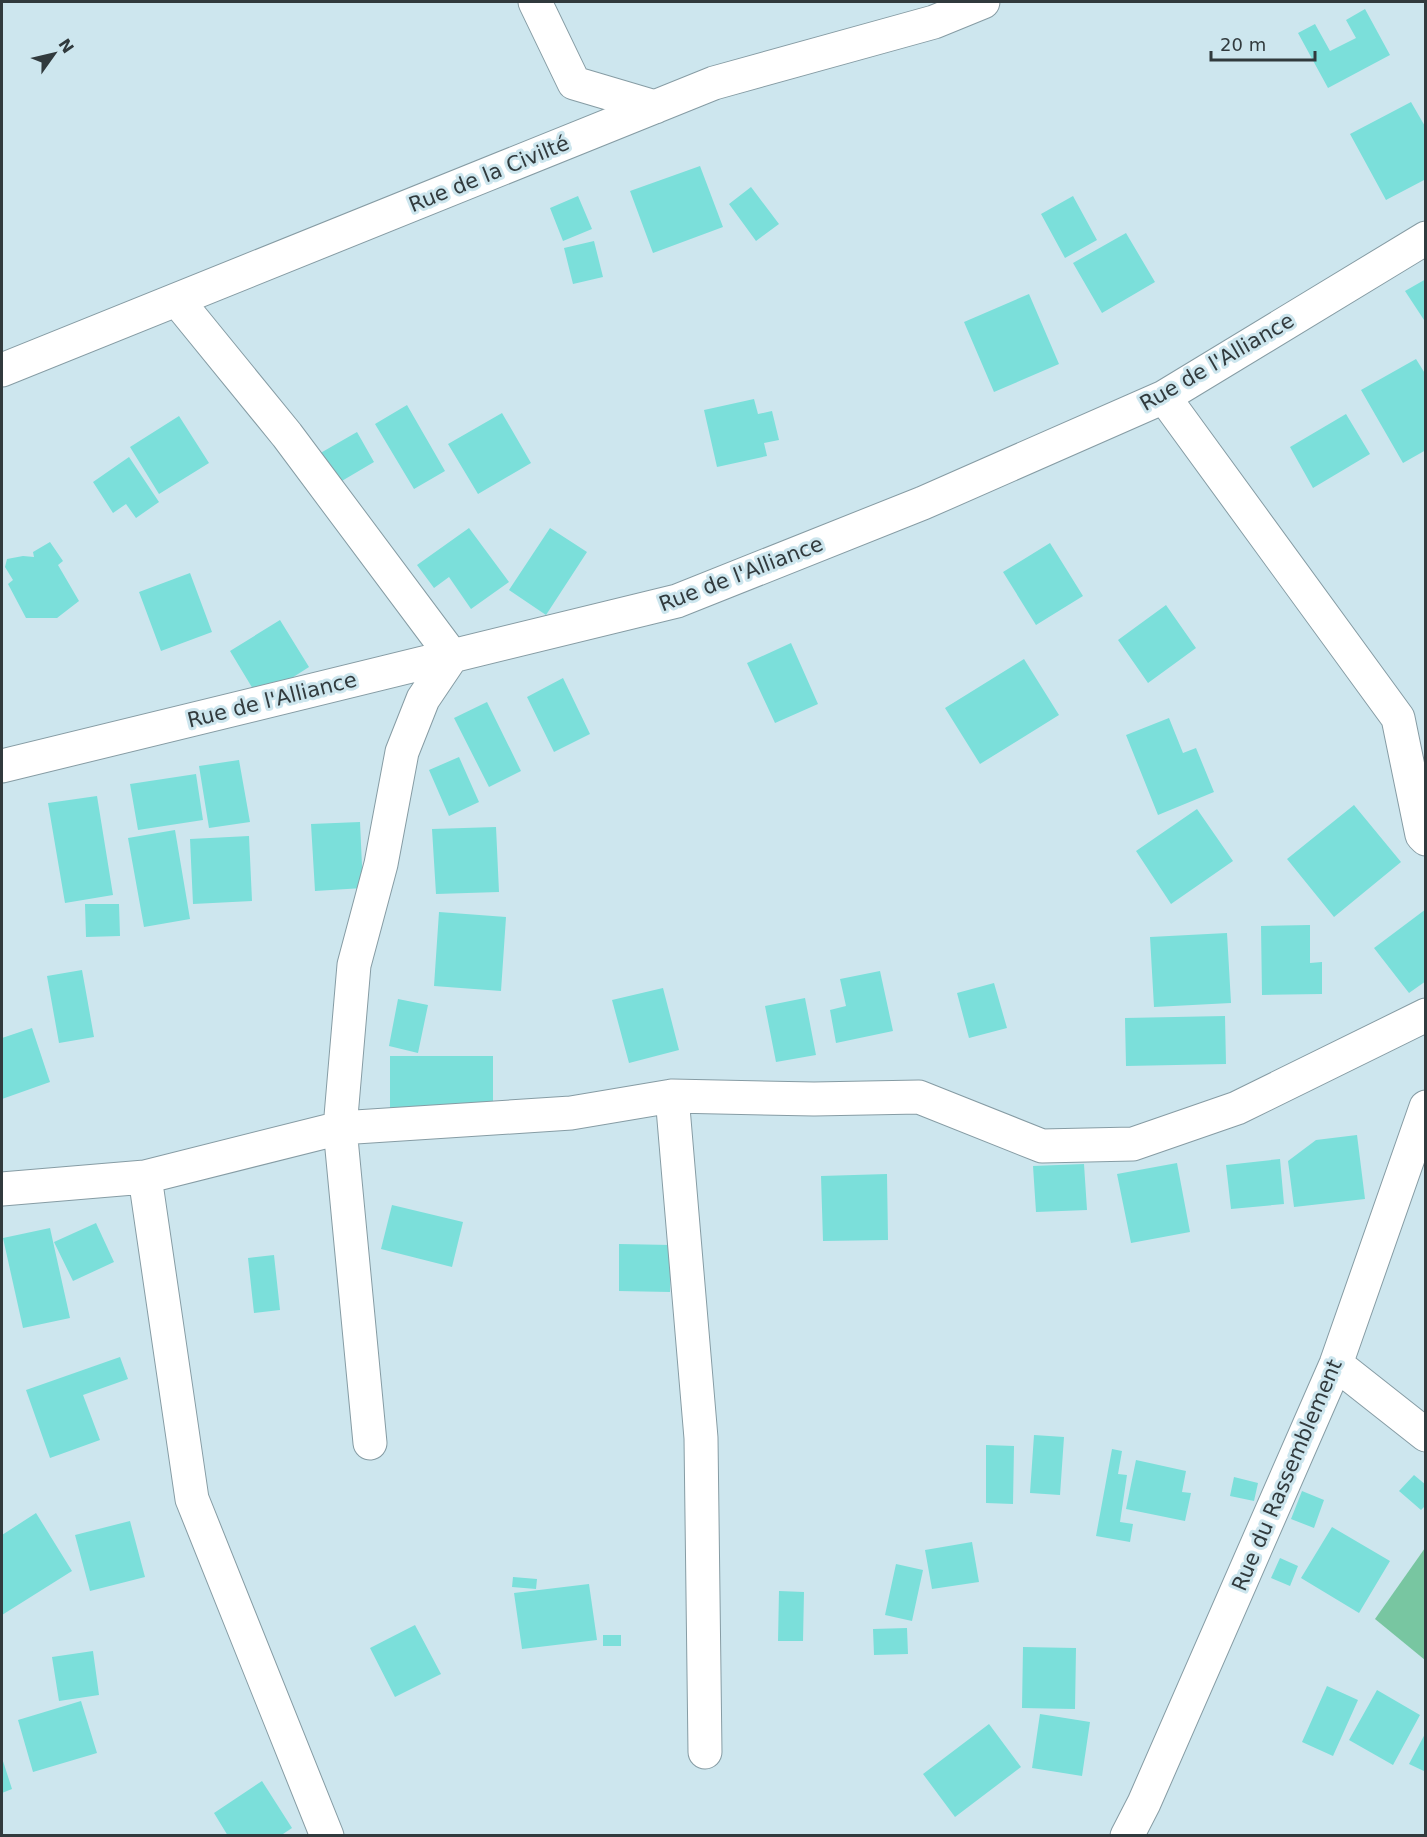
<svg xmlns="http://www.w3.org/2000/svg" width="1427" height="1837" font-family="'DejaVu Sans',sans-serif">
	<style>
		.green { fill: #78c6a1 }
		.building { fill: #7bdfda }
		.lines { fill: none; stroke-linecap: round; stroke-linejoin: round }
		.minor-casing { stroke: #869ca4; stroke-width: 35 }
		.minor { stroke: #fff; stroke-width: 33 }
		.labels { text-anchor: middle; dominant-baseline: central; stroke-width: 6; stroke-linejoin: round; paint-order: stroke }
		.street-label { font-size: 21px; fill: #313a3d; stroke: #cde6ee }
	</style>
	<rect width="100%" height="100%" fill="#cde6ee"/>
	<path class="green" d="M1425,1548V1660L1375,1619Z"/>
	<path class="building" d="M1365,9L1390,55L1328,88L1298,33L1315,24L1330,51L1356,38L1346,20Z
		M1411,102L1426,128V179L1386,200L1350,134Z
		M700,166L723,227L653,253L630,191Z
		M751,187L779,224L756,241L729,204Z
		M578,196L592,229L563,241L550,208Z
		M1073,196L1097,240L1065,258L1041,214Z
		M1126,233L1155,282L1102,313L1073,263Z
		M594,241L603,277L573,284L564,248Z
		M1426,279V323L1405,291Z
		M1029,294L1059,364L994,392L964,322Z
		M1416,359L1426,375V450L1403,463L1361,390Z
		M754,399L758,414L772,411L779,440L764,443L767,456L717,467L704,410Z
		M407,405L445,471L414,489L375,424Z
		M502,413L531,463L478,494L448,444Z
		M1346,414L1370,454L1313,488L1290,447Z
		M179,416L209,463L159,494L130,447Z
		M357,432L374,462L335,485L317,455Z
		M129,457L159,502L136,518L126,504L113,513L93,482Z
		M469,528L509,582L471,609L449,577L434,588L417,565Z
		M550,528L587,552L546,615L509,590Z
		M50,542L63,561L58,565L79,601L57,618H26L8,584L13,580L5,567L7,559L23,556L34,557L33,552Z
		M1050,543L1083,596L1036,625L1003,572Z
		M190,573L212,632L161,651L139,592Z
		M1166,605L1196,648L1148,683L1118,640Z
		M280,620L309,667L259,699L230,651Z
		M791,643L818,704L775,723L747,663Z
		M1024,659L1059,715L980,764L945,708Z
		M563,678L590,734L554,752L527,697Z
		M487,702L521,771L489,787L454,718Z
		M1169,718L1183,753L1196,748L1214,792L1158,815L1126,735Z
		M459,757L479,802L449,816L429,770Z
		M239,760L250,822L209,828L199,766Z
		M196,774L203,820L138,830L130,784Z
		M97,796L113,895L65,903L48,803Z
		M1354,805L1401,862L1334,917L1287,859Z
		M1197,809L1233,861L1171,904L1136,851Z
		M360,822L363,888L315,891L311,824Z
		M496,827L499,892L436,894L432,829Z
		M175,830L190,919L144,927L128,838Z
		M249,836L252,901L193,904L190,839Z
		M85,904H119L120,936L86,937Z
		M1426,909V981L1409,993L1374,948Z
		M439,912L506,917L501,991L434,986Z
		M1310,925V963L1322,962V994L1262,995L1261,926Z
		M1227,933L1231,1003L1154,1007L1150,937Z
		M82,970L94,1037L59,1043L47,976Z
		M880,971L893,1031L836,1043L830,1010L846,1006L840,979Z
		M994,983L1007,1028L969,1038L957,993Z
		M663,988L679,1050L629,1063L612,1000Z
		M805,998L816,1055L776,1062L765,1006Z
		M398,999L428,1005L418,1053L389,1046Z
		M1225,1016L1226,1064L1126,1066L1125,1018Z
		M32,1028L50,1082L2,1099V1038Z
		M390,1056H493V1113H390Z
		M1357,1135L1365,1199L1294,1207L1288,1161L1316,1140Z
		M1280,1159L1284,1204L1231,1209L1226,1165Z
		M1177,1163L1190,1232L1131,1243L1117,1174Z
		M1084,1164L1087,1210L1036,1212L1033,1166Z
		M887,1174L888,1240L823,1241L821,1176Z
		M392,1205L463,1222L452,1267L381,1249Z
		M96,1223L114,1262L73,1281L54,1242Z
		M50,1228L70,1318L23,1328L3,1238Z
		M619,1244L671,1245L670,1292L619,1291Z
		M274,1255L280,1310L254,1313L248,1258Z
		M120,1357L128,1379L83,1395L100,1440L50,1458L26,1390Z
		M1034,1435L1064,1437L1060,1495L1030,1493Z
		M986,1445L1014,1446L1013,1504L986,1503Z
		M1112,1449L1122,1451L1118,1474L1127,1475L1120,1522L1133,1524L1130,1542L1096,1536Z
		M1136,1460L1186,1471L1182,1492L1191,1493L1185,1521L1126,1509Z
		M1414,1475L1426,1485V1505L1421,1510L1399,1491Z
		M1234,1477L1258,1483L1254,1501L1230,1496Z
		M1302,1491L1324,1500L1314,1528L1291,1519Z
		M36,1513L72,1571L2,1615V1549L3,1548L2,1535Z
		M130,1521L145,1577L90,1591L75,1535Z
		M1332,1527L1390,1561L1359,1613L1301,1578Z
		M972,1542L979,1582L932,1589L925,1550Z
		M1280,1558L1298,1566L1290,1586L1271,1578Z
		M896,1564L923,1570L912,1621L885,1615Z
		M513,1577L537,1579L536,1589L512,1587Z
		M589,1584L597,1640L522,1649L514,1593Z
		M779,1591L804,1592L803,1641H778Z
		M415,1625L441,1674L395,1697L370,1648Z
		M907,1628L908,1654L874,1655L873,1629Z
		M603,1635H621V1646H603Z
		M1023,1647L1076,1648L1075,1709L1022,1708Z
		M93,1651L99,1695L59,1701L52,1657Z
		M1327,1686L1358,1700L1333,1756L1302,1742Z
		M1377,1690L1420,1715L1393,1765L1349,1740Z
		M81,1701L97,1753L33,1772L18,1720Z
		M1040,1714L1090,1722L1082,1776L1032,1768Z
		M989,1724L1021,1767L955,1817L923,1774Z
		M1426,1732V1772L1409,1764Z
		M2,1758L12,1789L2,1793Z
		M262,1781L292,1828L280,1836H228L214,1813Z"/>
	<g class="lines">
		<g class="minor-casing">
			<path id="minor" d="M535,2L574,83L655,107
				M177,300L287,435L452,656L423,699L402,752L381,864L354,965L340,1128L370,1443
				M2,370L714,83L934,22L983,2
				M1164,397L1398,718L1422,835L1426,839
				M2,766L677,601L923,503L1164,397L1426,238
				M672,1096L701,1438L705,1752
				M145,1177L192,1499L327,1836
				M2,1189L145,1177L340,1128L571,1113L672,1096L814,1099L919,1097L1042,1146L1133,1144L1237,1108L1426,1015
				M1336,1364L1426,1435
				M1127,1836L1144,1803L1336,1364L1426,1107"/>
		</g>
		<use href="#minor" class="minor"/>
	</g>
	<g class="labels">
		<g class="street-label">
			<text transform="translate(489 174) rotate(-22)">Rue de la Civilté</text>
			<text transform="translate(1217 362) rotate(-30)">Rue de l'Alliance</text>
			<text transform="translate(741 574) rotate(-21)">Rue de l'Alliance</text>
			<text transform="translate(272 700) rotate(-14)">Rue de l'Alliance</text>
			<text transform="translate(1287 1475) rotate(-67)">Rue du Rassemblement</text>
		</g>
	</g>
	<rect width="1427" height="1837" fill="none" stroke="#313a3d" stroke-width="6"/>
	<g transform="translate(54 54) rotate(56)" stroke="#cde6ee" stroke-width="4.5" paint-order="stroke">
	<path d="M0-4.5L10 22L0 15L-10 22Z" fill="#313a3d"/>
	<text y="-9" font-size="16" font-weight="bold" text-anchor="middle" fill="#313a3d">N</text>
	</g>
	<path d="M1211 51v9h104v-9" fill="none" stroke="#313a3d" stroke-width="3"/>
	<text x="1220" y="51" font-size="18" fill="#313a3d" stroke="#cde6ee" stroke-width="4.5" paint-order="stroke">20 m</text>
</svg>
